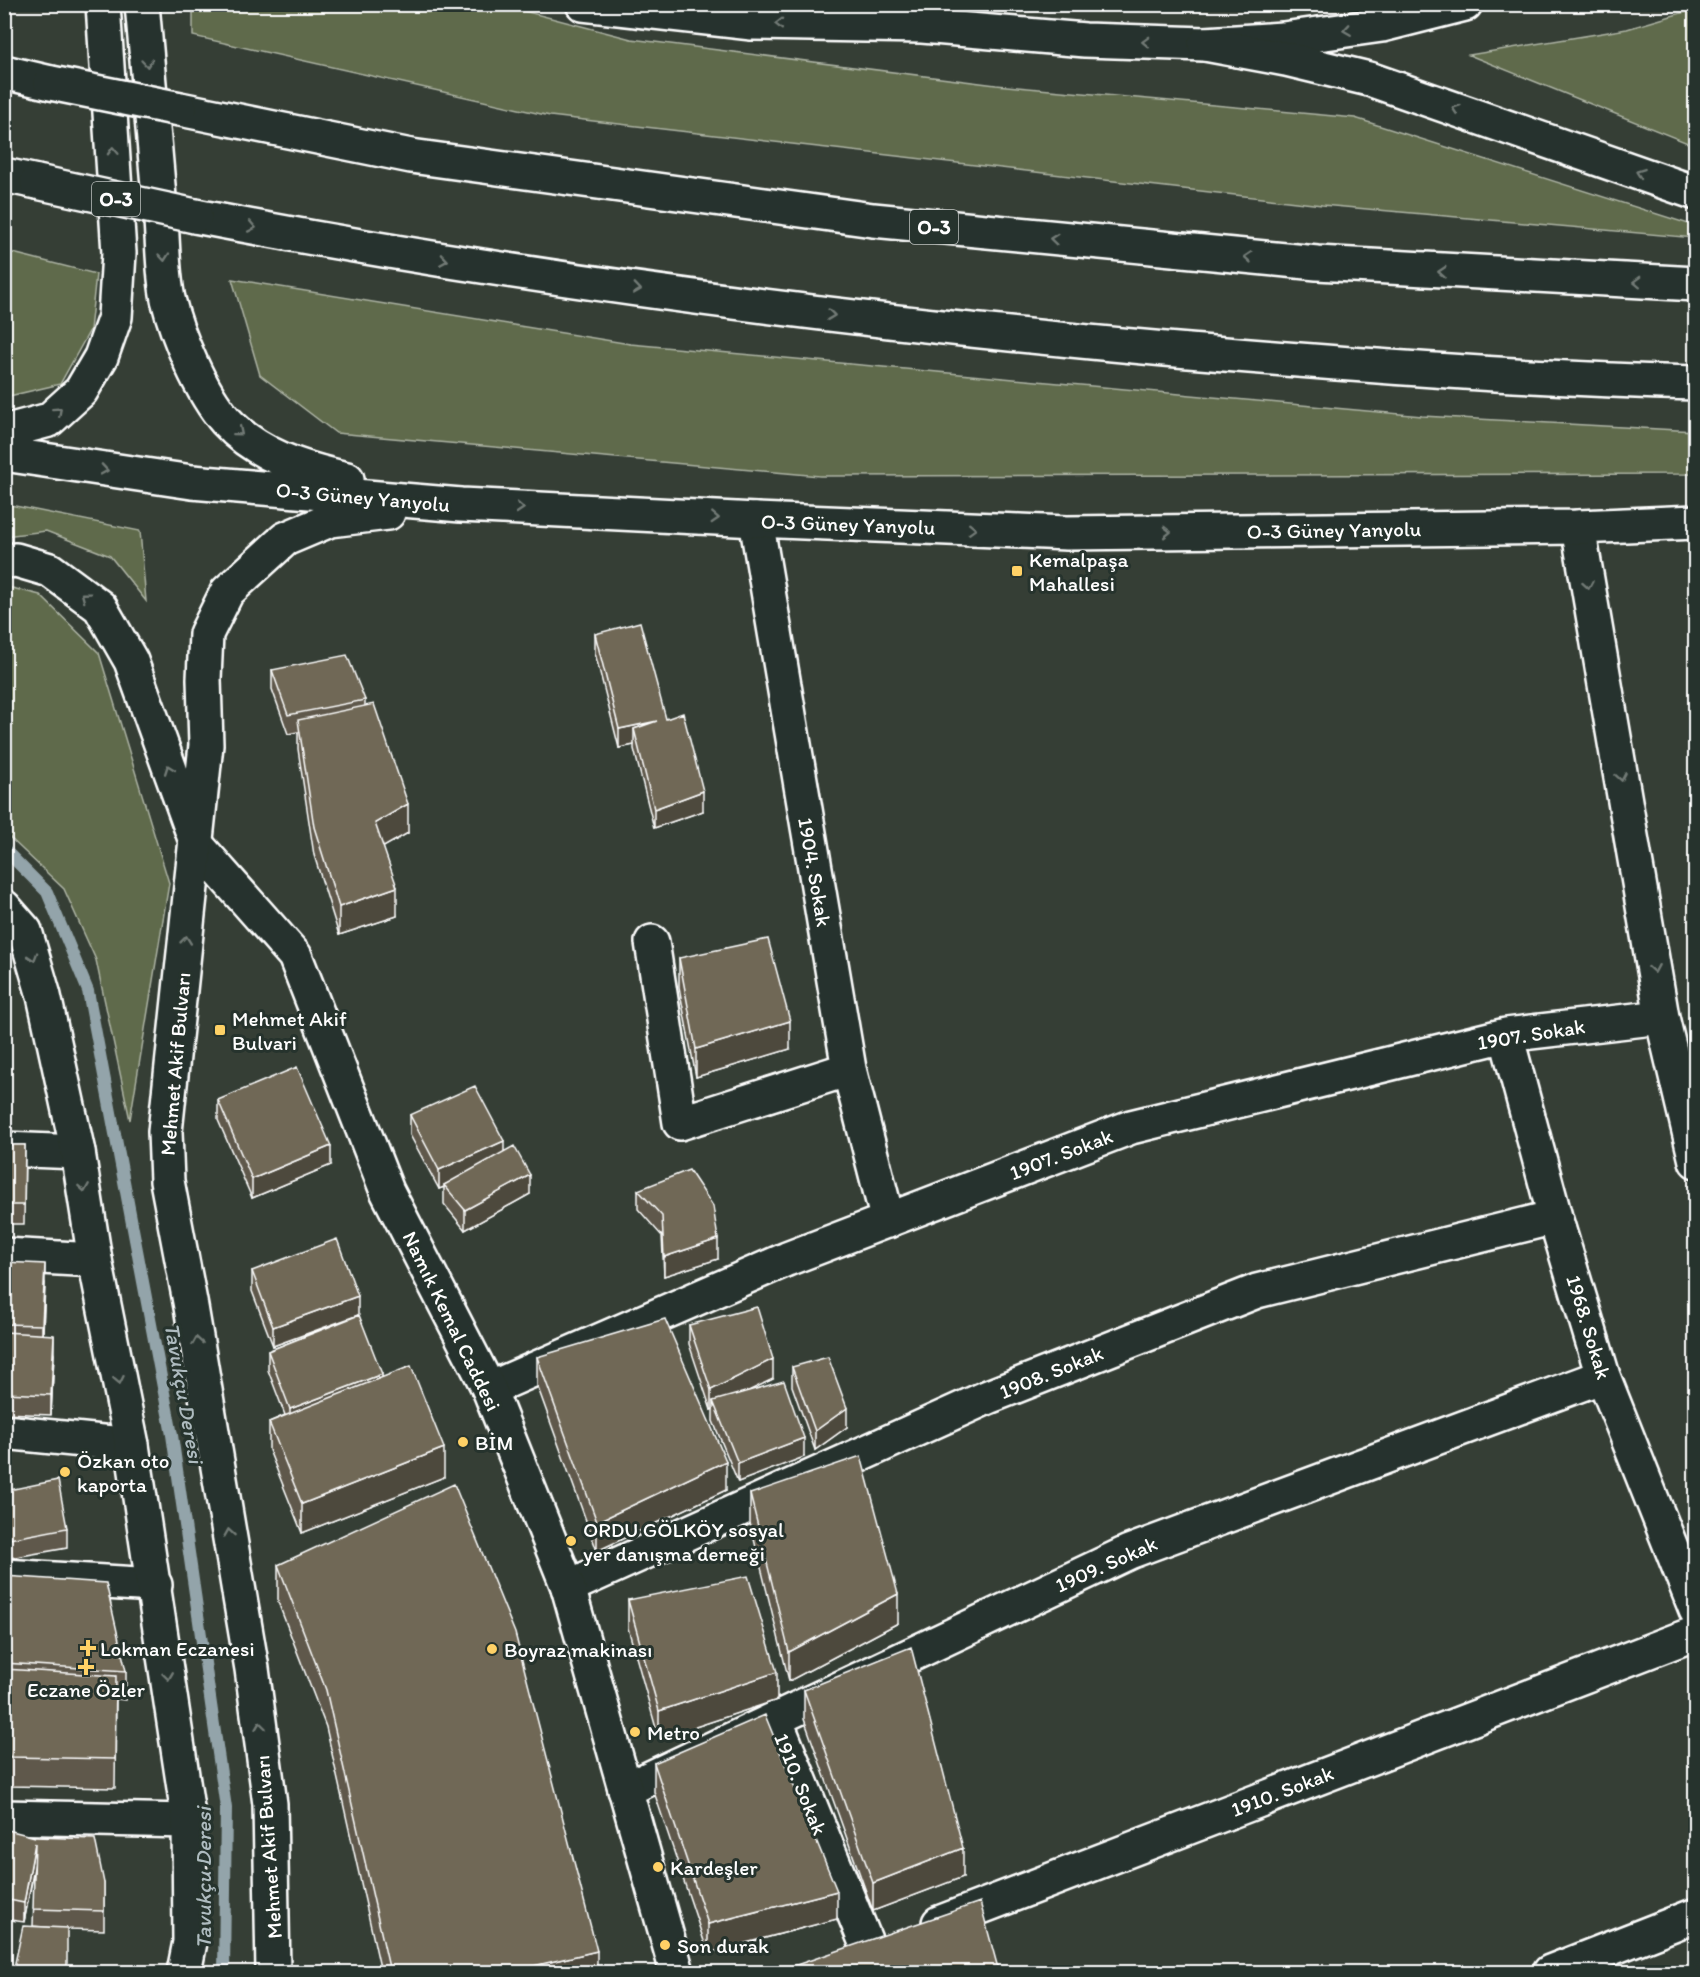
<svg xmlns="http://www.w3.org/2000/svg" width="1700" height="1977" font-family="Itim,sans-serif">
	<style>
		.green { fill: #5e6a4b; stroke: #aeb4a5; stroke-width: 1.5 }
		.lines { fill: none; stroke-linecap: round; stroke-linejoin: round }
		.stream { stroke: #93a4aa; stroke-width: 12 }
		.street-casing { stroke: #fff; stroke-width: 38 }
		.secondary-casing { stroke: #fff; stroke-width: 38 }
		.primary-casing { stroke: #fff; stroke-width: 38 }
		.highway-casing { stroke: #fff; stroke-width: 38 }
		.street { stroke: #26332d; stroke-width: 33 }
		.secondary { stroke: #26332d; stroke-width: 33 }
		.primary { stroke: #26332d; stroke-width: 33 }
		.highway { stroke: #26332d; stroke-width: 33 }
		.highway-bridge-casing { stroke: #fff; stroke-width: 38; stroke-linecap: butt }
		.highway-bridge { stroke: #26332d; stroke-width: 33 }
		.wall { fill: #5f594b; stroke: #fff; stroke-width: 1.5 }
		.shaded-wall { fill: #4e493d; stroke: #fff; stroke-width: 1.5 }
		.building { fill: #6f6857; stroke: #fff; stroke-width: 1.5 }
		.oneway { stroke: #727a76 }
		.poi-dot { fill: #ffd166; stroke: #26332d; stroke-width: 2 }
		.labels { text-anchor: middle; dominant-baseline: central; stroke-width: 6; stroke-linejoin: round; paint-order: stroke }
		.shield { fill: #26332d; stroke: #bec2c0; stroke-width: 1.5 }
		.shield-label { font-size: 20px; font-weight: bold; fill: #fff }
		.street-label { font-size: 21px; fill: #fff; stroke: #26332d }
		.poi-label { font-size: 21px; fill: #fff; stroke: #26332d; text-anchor: start }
		.water-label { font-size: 22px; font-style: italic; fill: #aebbbf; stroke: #26332d }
	</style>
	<rect width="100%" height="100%" fill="#353e35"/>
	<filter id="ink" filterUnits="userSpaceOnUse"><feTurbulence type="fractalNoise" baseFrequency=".0167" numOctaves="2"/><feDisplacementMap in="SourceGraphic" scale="12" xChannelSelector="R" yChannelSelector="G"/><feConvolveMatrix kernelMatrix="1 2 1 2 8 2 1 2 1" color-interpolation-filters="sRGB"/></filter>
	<g filter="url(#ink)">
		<path class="green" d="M193,5H501L631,39L996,85L1355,118L1695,226V238L1322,205L550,116L193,36Z
			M1695,9V146L1469,55L1627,29Z
			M5,251L96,274L90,330L60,384L5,397Z
			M232,279L630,344L1422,416L1695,431V474L820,476L336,433L260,375Z
			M5,504L140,531L146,601L110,556L46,531L5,536Z
			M4,586L40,595L99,653L169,883L130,1120L96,960L64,889L5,833Z"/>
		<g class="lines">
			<path class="stream" d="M4,849L47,892L88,991L172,1435L226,1808L224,1972"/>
			<g class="street-casing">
				<path id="street" d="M756,520L849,1069L888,1221
					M1578,527L1662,1017L1696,1161
					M652,942L680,1123L849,1069
					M1506,1035L1555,1217L1603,1376L1696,1610
					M4,1149L78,1152
					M4,1255L95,1260
					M489,1389L787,1259L1131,1127L1506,1035L1662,1017
					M4,1432L132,1445
					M4,1576L155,1585
					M568,1587L988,1397L1257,1291L1555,1217
					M775,1719L869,1950
					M625,1790L1129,1552L1603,1376
					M4,1817L189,1821
					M939,1923L1696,1633
					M1550,1972L1696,1915"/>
			</g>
			<g class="secondary-casing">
				<path id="secondary" d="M196,844L295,956L387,1191L489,1389L568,1587L677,1972"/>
			</g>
			<g class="primary-casing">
				<path id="primary" d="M142,4C148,72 154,140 160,208C163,237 162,270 168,299C177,336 201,393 226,421C258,456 303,469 347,479
					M583,4L752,23L922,26L1085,40L1205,44L1283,39L1382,25L1465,4
					M4,432L49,420L81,391L101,357L115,317L119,253L103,4
					M4,454L192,482L461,505L756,520L1067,533L1578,527L1696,522
					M4,561L16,560L50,570L100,607L131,661L194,836
					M4,907L25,931L44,996L78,1152L95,1260L132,1445L189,1821L190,1942L184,1972
					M273,1972L270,1804L252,1669L191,1307L167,1181L165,1132L206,745L204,679L206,634L227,592L285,539L330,520L388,513"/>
			</g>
			<g class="highway-casing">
				<path id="highway" d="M1205,44L1286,59L1369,79L1696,193
					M4,72L51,83
					M180,109L411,156L873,220L1317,263L1696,284
					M4,175L37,182
					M195,216C516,278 840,320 1165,349C1342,364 1518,378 1696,383"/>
			</g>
			<use href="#street" class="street"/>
			<use href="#secondary" class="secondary"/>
			<use href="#primary" class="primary"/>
			<use href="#highway" class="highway"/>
			<g class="highway-bridge-casing">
				<path id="highway-bridge" d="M51,83L180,109
					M37,182L195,216"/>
			</g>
			<use href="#highway-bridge" class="highway-bridge"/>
		</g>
		<path class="wall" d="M595,634L666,719L703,811L654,828L634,749V745L619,748L595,653Z
			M272,670L365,700V706L408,833L383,847L397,916L339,935L314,855L298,749V732L288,734L272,689Z
			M679,958L790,1049L696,1077L679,987Z
			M218,1100L331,1165L252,1198L218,1120Z
			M410,1115L504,1151L530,1194L465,1230L444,1204V1187L439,1189L410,1135Z
			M4,1145H25L24,1224H4Z
			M638,1190L718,1259L664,1276L662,1236L638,1209Z
			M4,1262L45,1283L43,1334L54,1354L51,1415L4,1413Z
			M252,1271L358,1315L382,1377L444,1477L302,1533L269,1450V1422L285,1415L268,1370V1351L356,1316L273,1346L252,1291Z
			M689,1325L773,1379L748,1391L804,1457L738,1482L713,1421V1409L711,1410L689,1344Z
			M537,1357L726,1490L597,1551L537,1385Z
			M792,1367L847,1427L815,1450L792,1386Z
			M4,1491L67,1528V1548L4,1559Z
			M750,1494L898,1623L789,1681L750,1523Z
			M278,1565L597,1972H381L326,1727L278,1602Z
			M4,1576L126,1671V1700L116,1699L115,1788L10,1786L4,1766Z
			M628,1600L777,1700L659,1739L628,1628Z
			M804,1690L963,1877L873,1911L804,1719Z
			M654,1763L837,1919L708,1953L654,1792Z
			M4,1829L104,1883V1930L67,1929L33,1926L35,1866L24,1922L4,1919Z"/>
		<path class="shaded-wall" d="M657,721L634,729V745L619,748V729Z
			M703,791V811L654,828V809Z
			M408,804V833L375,852V823Z
			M397,887V916L339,935V907Z
			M790,1021V1049L696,1077V1049Z
			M504,1141V1160L444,1185V1187L439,1189V1170Z
			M331,1146V1165L252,1198V1179Z
			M530,1175V1194L465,1230V1210Z
			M718,1239V1259L664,1276V1257Z
			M45,1264V1283L42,1344V1325Z
			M358,1296V1315L273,1346V1327Z
			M54,1335V1354L51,1415V1395Z
			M773,1359V1379L715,1407L713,1401V1409L711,1410V1390Z
			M382,1374V1394L290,1429V1409Z
			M847,1408V1427L815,1450V1431Z
			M804,1438V1457L738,1482V1463Z
			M444,1448V1477L302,1533V1504Z
			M726,1461V1490L597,1551V1522Z
			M898,1594V1623L789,1681V1652Z
			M777,1672V1700L659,1739V1711Z
			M35,1843V1862L24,1922V1903Z
			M963,1848V1877L873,1911V1883Z
			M837,1891V1919L708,1953V1924Z
			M597,1951V1972H508Z"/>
		<path class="building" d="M640,622L666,719L683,713L703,791L654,809L634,729L657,721L619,729L595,634Z
			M347,655L365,700L288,715L272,670Z
			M374,704L408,804L375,823L397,887L339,907L314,827L298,720Z
			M768,939L790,1021L696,1049L679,958Z
			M297,1067L331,1146L252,1179L218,1100Z
			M475,1086L504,1141L439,1170L410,1115Z
			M4,1145H25L24,1205H4Z
			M514,1146L530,1175L465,1210L444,1185Z
			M689,1170L713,1206L718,1239L664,1257L662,1216L638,1190Z
			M337,1239L358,1296L273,1327L252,1271Z
			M4,1262L45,1264L42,1325L4,1324Z
			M757,1307L773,1359L711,1390L689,1325Z
			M359,1315L382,1374L290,1409L268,1351Z
			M665,1319L726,1461L597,1522L537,1357Z
			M4,1332L54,1335L51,1395L4,1393Z
			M828,1357L847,1408L815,1431L792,1367Z
			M411,1366L444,1448L302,1504L269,1422Z
			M784,1381L804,1438L738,1463L713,1401Z
			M861,1456L898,1594L789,1652L750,1494Z
			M58,1480L67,1528L4,1540V1491Z
			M454,1484L515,1633L597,1951L508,1972H390L326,1690L278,1565Z
			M4,1576L106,1583L126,1671L4,1663Z
			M748,1576L777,1672L659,1711L628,1600Z
			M911,1647L963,1848L873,1883L804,1690Z
			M4,1669L116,1676L115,1759L10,1757L4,1737Z
			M765,1715L837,1891L708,1924L654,1763Z
			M4,1829L35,1837L95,1839L104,1883V1911L33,1909L35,1843L24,1903L4,1899Z
			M980,1902L999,1972H776Z
			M23,1926L67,1928V1972H13Z"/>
		<defs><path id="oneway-chevron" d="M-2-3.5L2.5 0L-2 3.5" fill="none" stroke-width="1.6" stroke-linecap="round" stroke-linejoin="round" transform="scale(1.5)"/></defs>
		<g class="oneway">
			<use href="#oneway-chevron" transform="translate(779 24) rotate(-179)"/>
			<use href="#oneway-chevron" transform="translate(1347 30) rotate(172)"/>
			<use href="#oneway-chevron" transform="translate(1146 42) rotate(-178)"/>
			<use href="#oneway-chevron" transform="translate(147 63) rotate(85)"/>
			<use href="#oneway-chevron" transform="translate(1456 109) rotate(-161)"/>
			<use href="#oneway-chevron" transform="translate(113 151) rotate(-93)"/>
			<use href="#oneway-chevron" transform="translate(1640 173) rotate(-160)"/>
			<use href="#oneway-chevron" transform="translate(252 227) rotate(11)"/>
			<use href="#oneway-chevron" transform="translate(1054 239) rotate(-174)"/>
			<use href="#oneway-chevron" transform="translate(164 257) rotate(85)"/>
			<use href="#oneway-chevron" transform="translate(1248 257) rotate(-175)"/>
			<use href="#oneway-chevron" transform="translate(444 260) rotate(9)"/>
			<use href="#oneway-chevron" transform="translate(1442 272) rotate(-176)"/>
			<use href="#oneway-chevron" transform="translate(1637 282) rotate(-178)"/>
			<use href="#oneway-chevron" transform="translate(637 289) rotate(8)"/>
			<use href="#oneway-chevron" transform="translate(831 315) rotate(7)"/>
			<use href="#oneway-chevron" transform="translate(58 411) rotate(-42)"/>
			<use href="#oneway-chevron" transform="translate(239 432) rotate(40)"/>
			<use href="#oneway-chevron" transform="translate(104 470) rotate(9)"/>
			<use href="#oneway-chevron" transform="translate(520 508) rotate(3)"/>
			<use href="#oneway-chevron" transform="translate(715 518) rotate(3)"/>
			<use href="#oneway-chevron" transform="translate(972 529) rotate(2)"/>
			<use href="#oneway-chevron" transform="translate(1167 532) rotate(-1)"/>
			<use href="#oneway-chevron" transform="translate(1588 585) rotate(80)"/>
			<use href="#oneway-chevron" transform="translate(85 596) rotate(-143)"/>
			<use href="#oneway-chevron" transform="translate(169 769) rotate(-110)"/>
			<use href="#oneway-chevron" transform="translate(1621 777) rotate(80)"/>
			<use href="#oneway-chevron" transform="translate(186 940) rotate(-84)"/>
			<use href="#oneway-chevron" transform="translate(33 957) rotate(73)"/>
			<use href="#oneway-chevron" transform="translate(1654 969) rotate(80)"/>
			<use href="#oneway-chevron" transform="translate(84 1188) rotate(81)"/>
			<use href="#oneway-chevron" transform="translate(197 1341) rotate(-99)"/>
			<use href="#oneway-chevron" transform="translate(119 1380) rotate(79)"/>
			<use href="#oneway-chevron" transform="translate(229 1533) rotate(-99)"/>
			<use href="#oneway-chevron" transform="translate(168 1676) rotate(82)"/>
			<use href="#oneway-chevron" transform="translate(260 1726) rotate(-98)"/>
		</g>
	</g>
	<g class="poi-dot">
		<rect x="1011" y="565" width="12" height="12" rx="3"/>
		<rect x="214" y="1024" width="12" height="12" rx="3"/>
		<circle cx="463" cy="1442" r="6"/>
		<circle cx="65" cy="1472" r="6"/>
		<circle cx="571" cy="1541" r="6"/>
		<path d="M85 1639h6v6h6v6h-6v6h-6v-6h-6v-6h6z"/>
		<circle cx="492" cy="1649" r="6"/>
		<path d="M83 1658h6v6h6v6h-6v6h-6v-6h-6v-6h6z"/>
		<circle cx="635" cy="1732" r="6"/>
		<circle cx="658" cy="1867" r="6"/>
		<circle cx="665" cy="1945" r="6"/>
	</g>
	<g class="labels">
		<g class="shield">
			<rect x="92" y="182" width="48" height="34" rx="4.5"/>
			<rect x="910" y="210" width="48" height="34" rx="4.5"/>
		</g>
		<g class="shield-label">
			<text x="116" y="199">O-3</text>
			<text x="934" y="227">O-3</text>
		</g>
		<g class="street-label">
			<text transform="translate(363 497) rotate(5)">O-3 Güney Yanyolu</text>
			<text transform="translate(848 524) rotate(2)">O-3 Güney Yanyolu</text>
			<text transform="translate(1334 530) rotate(-1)">O-3 Güney Yanyolu</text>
			<text transform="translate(815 872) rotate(80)">1904. Sokak</text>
			<text transform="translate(1531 1034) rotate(-9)">1907. Sokak</text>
			<text transform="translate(175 1064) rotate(-85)">Mehmet Akif Bulvarı</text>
			<text transform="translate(1061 1154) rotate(-21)">1907. Sokak</text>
			<text transform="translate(452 1321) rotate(64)">Namık Kemal Caddesi</text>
			<text transform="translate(1589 1327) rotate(73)">1968. Sokak</text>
			<text transform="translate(1051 1372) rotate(-22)">1908. Sokak</text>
			<text transform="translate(1106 1564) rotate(-24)">1909. Sokak</text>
			<text transform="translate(801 1784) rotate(68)">1910. Sokak</text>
			<text transform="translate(1282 1791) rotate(-21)">1910. Sokak</text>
			<text transform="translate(268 1847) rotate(-94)">Mehmet Akif Bulvarı</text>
		</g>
		<g class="poi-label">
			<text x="1029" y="559">Kemalpaşa<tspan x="1029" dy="24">Mahallesi</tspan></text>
			<text x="232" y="1018">Mehmet Akif<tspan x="232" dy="24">Bulvari</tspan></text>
			<text x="475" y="1442">BİM</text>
			<text x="77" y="1460">Özkan oto<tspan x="77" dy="24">kaporta</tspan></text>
			<text x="583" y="1529">ORDU GÖLKÖY sosyal<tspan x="583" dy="24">yer danışma derneği</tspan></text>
			<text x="100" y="1648">Lokman Eczanesi</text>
			<text x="504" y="1649">Boyraz makinası</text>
			<text x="86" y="1689" text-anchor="middle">Eczane Özler</text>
			<text x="647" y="1732">Metro</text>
			<text x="670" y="1867">Kardeşler</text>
			<text x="677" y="1945">Son durak</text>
		</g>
		<g class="water-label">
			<text transform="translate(184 1393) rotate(80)">Tavukçu Deresi</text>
			<text transform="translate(203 1878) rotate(-90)">Tavukçu Deresi</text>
		</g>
	</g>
	<rect width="1700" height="1977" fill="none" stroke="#26332d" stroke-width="24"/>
	<rect x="12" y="12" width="1676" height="1953" fill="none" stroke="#fff" stroke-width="2" filter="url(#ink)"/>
</svg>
